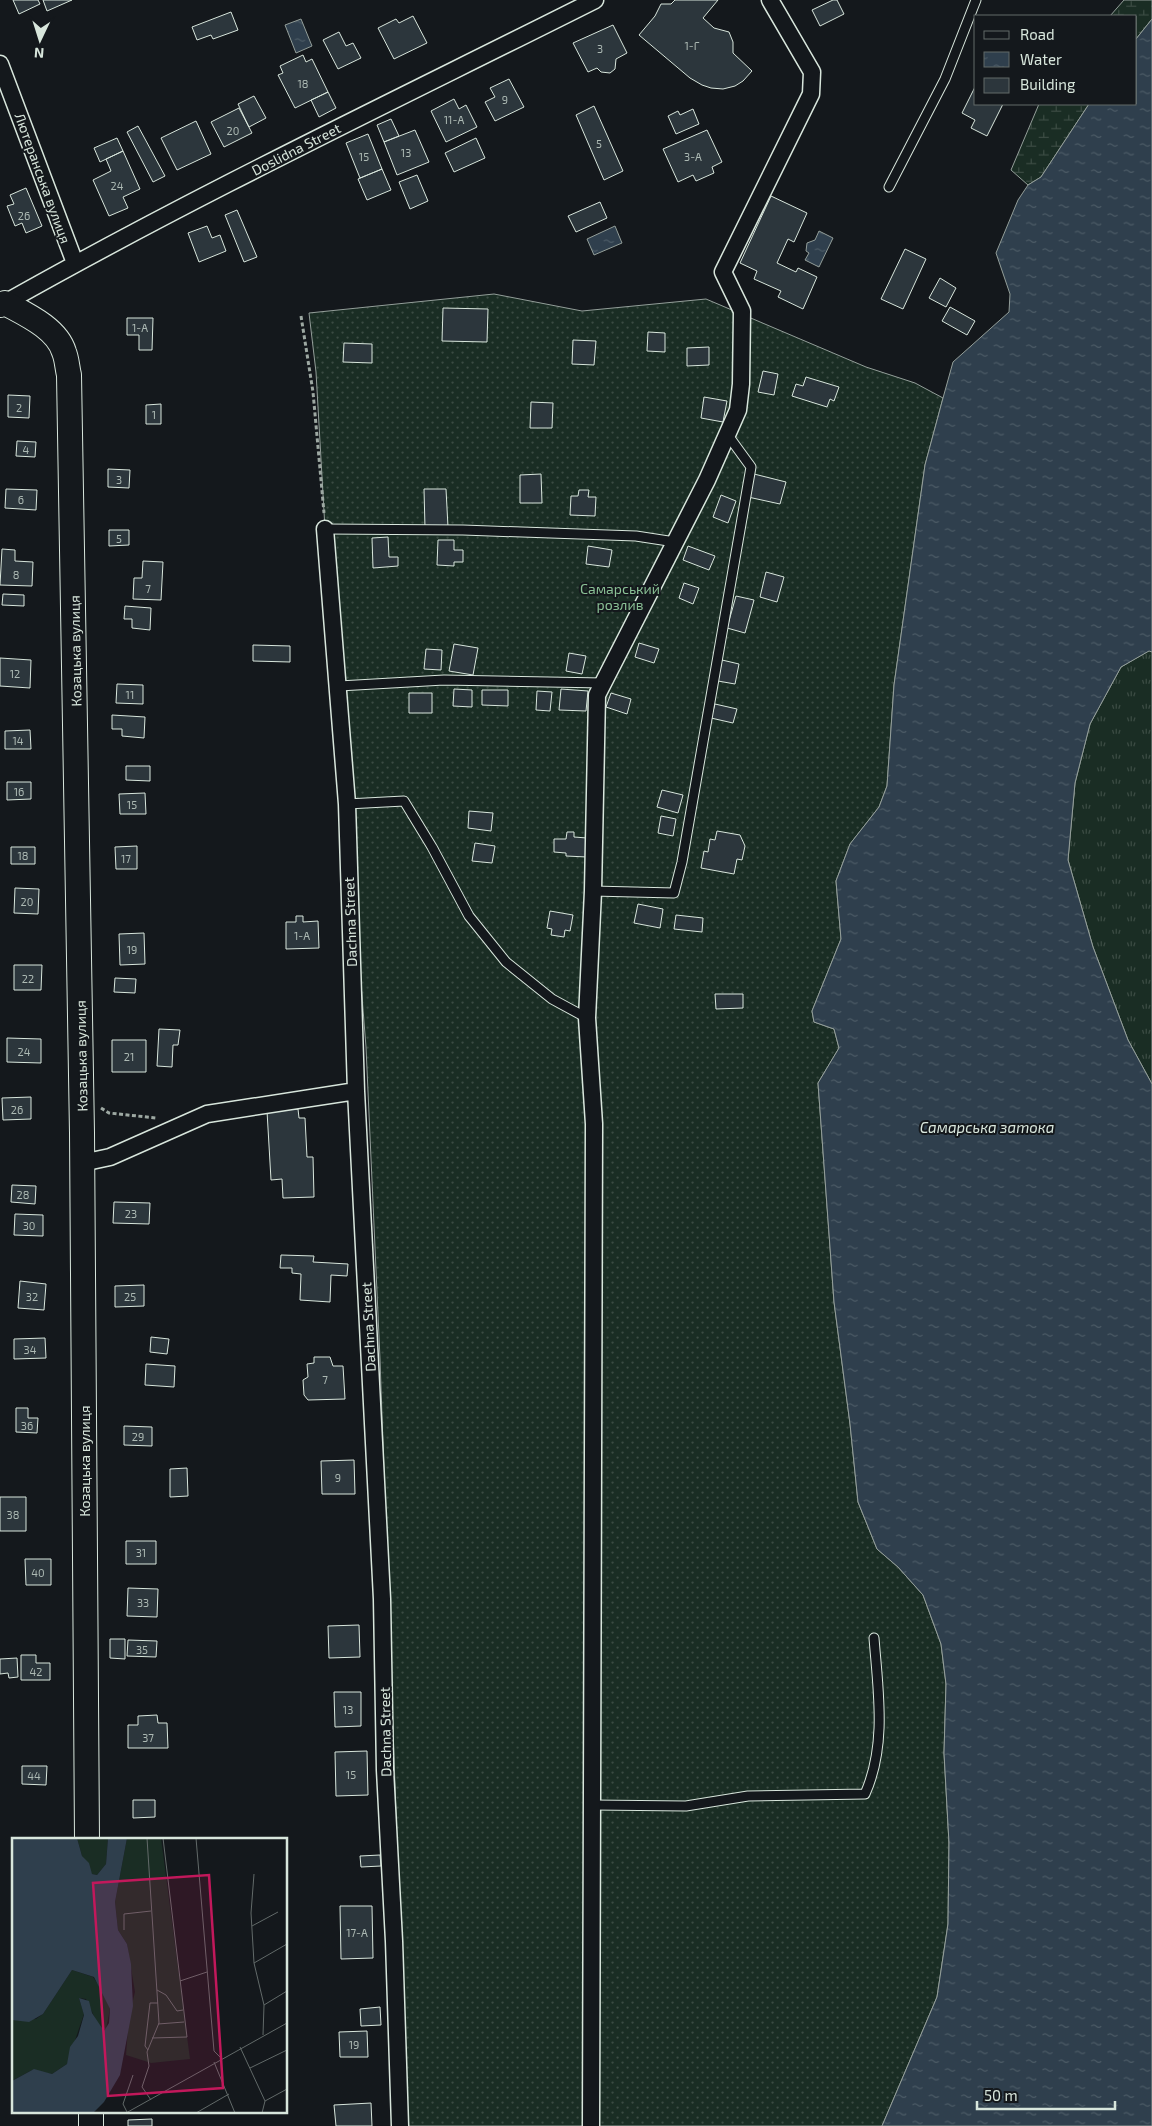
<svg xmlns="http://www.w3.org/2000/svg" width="1152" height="2126" font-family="'Exo 2',sans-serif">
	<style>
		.grass { fill: url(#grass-tufts); stroke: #939e99 }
		.wetland { fill: url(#wetland-marsh); stroke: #939e99 }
		.garden { fill: url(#garden-dots); stroke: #939e99 }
		.water { fill: url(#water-ripples); stroke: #939e99 }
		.building { fill: #2c363c; stroke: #d8e6dc }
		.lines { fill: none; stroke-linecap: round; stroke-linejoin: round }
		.lane-casing { stroke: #d8e6dc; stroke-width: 11 }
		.street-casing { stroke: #d8e6dc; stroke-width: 19 }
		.secondary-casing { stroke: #d8e6dc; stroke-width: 26 }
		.path { stroke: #9da8a2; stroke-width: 3; stroke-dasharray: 4 2.5; stroke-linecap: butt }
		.lane { stroke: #14181c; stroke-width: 9 }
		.street { stroke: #14181c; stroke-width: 16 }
		.secondary { stroke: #14181c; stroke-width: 24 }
		.labels { text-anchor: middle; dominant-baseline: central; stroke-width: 4; stroke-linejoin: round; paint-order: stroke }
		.number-label { font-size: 11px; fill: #adbab4 }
		.street-label { font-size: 14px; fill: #d8e6dc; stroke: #14181c }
		.park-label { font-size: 14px; fill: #8ac095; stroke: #14181c }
		.water-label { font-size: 15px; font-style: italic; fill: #d8e6dc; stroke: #14181c }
		.inset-road { fill: none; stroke: #626a69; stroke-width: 1 }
		.view { fill: #c2185b; fill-opacity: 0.15; stroke: #c2185b; stroke-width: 2.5 }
		.inset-edge { fill: none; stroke: #d8e6dc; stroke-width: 2.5 }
	</style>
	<defs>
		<pattern id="grass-tufts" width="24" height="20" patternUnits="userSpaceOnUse" patternTransform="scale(1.25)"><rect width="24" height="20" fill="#1a2d24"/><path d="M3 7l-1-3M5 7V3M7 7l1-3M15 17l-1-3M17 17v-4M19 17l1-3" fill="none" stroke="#3b4b43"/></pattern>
		<pattern id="wetland-marsh" width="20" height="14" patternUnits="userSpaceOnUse" patternTransform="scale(1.25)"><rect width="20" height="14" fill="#1a2d24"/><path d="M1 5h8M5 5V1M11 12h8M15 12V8" fill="none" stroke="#3b4b43"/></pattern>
		<pattern id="garden-dots" width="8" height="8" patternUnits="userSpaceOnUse" patternTransform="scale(1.25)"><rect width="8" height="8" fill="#1a2d24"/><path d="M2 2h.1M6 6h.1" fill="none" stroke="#3b4b43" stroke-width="1.8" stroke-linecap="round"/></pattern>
		<pattern id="water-ripples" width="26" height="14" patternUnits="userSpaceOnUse" patternTransform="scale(1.25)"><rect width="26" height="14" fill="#2f3f4d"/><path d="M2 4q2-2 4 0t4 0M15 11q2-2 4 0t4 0" fill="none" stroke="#4c5b66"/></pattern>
	</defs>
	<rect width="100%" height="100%" fill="#14181c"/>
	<path class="grass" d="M1150,650L1152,652V1084L1128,1040L1093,947L1068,860L1075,783L1090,724L1121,667Z"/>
	<path class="wetland" d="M1124,0H1152V19L1136,39V16H1110Z
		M1039,104H1089L1041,177L1028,185L1011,170Z"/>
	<path class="garden" d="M494,294L582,311L706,299L866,367L915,383L943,398L925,465L894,685L887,786L879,807L850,844L836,881L841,939L812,1011L814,1022L834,1029L839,1048L818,1083L834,1302L850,1424L858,1502L877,1549L898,1567L923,1595L941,1644L946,1684L944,1753L949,1843L948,1924L937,1997L882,2126H407L380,1359L366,1047L325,529L316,372L309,313Z"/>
	<path class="water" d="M301,19L312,46L296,53L285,25Z
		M1152,19V652L1149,651L1121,667L1090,724L1075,783L1068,860L1093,947L1128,1040L1152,1084V2126H882L937,1997L948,1924L949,1843L944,1753L946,1684L941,1644L923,1595L898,1567L877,1549L858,1502L850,1424L834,1302L818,1083L839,1048L834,1029L814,1022L812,1011L841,939L836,881L850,844L879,807L887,786L894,685L925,465L943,398L953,362L1009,312L1010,294L996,253L1018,200L1028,185L1041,177L1089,104H1136V39Z
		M615,226L622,243L594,255L587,239Z
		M819,231L833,238L819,267L805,260L809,253L806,251L807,243L815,240Z"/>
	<path class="building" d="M13,0H38L40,4L19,14Z
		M43,0H72L47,11Z
		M675,0H718L703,18L714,28L729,32L733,42V53L752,71L743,81L735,86L723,89L711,88L702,85L690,78L639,35L655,16L661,4H671Z
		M833,0H837L844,14L820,26L812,10Z
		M231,12L238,30L213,39L211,35L197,40L192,27Z
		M413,16L427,43L394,59L378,28L396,19L399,23Z
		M613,25L627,53L616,59L615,69L610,73L601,72L597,68L588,72L573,43Z
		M339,32L346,46L353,43L361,58L338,69L323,40Z
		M303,55L306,62L312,59L328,92L295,108L278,75L283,73L280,66Z
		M509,79L524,107L495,121L485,102L495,97L490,88Z
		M976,85V104H1003L987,136L971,128L975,120L962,113Z
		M328,92L336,108L319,117L311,100Z
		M254,96L266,118L249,127L238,104Z
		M454,99L459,109L466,105L477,127L446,142L431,111Z
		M594,106L623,171L604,180L576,115Z
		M239,108L252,133L224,147L211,122Z
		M693,109L699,124L676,134L668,116L678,111L680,115Z
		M391,119L399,136L384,142L377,125Z
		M196,121L211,154L177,170L161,138Z
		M138,126L165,176L153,182L127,132Z
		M415,130L429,162L397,175L384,142Z
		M707,130L722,162L712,167L714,173L696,181L693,175L678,182L663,149Z
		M368,134L382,169L360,178L346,143Z
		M117,138L123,151L100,162L94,148Z
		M476,138L485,158L454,172L445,153Z
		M123,151L140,189L123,197L128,208L109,216L93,180L111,171L106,159Z
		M382,169L391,190L367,200L358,179Z
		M417,175L428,201L410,209L399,182Z
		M26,188L42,226L26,233L22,223L15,226L7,206L14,204L10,195Z
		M771,196L807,213L794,242L788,239L777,263L796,272L798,268L817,277L803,309L778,297L781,291L754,279L757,271L740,263Z
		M600,202L607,218L576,232L568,216Z
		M237,210L257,257L244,262L225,215Z
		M207,226L212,238L220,235L226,251L199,262L188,233Z
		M905,249L926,259L903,309L881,299Z
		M940,278L956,288L946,307L929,298Z
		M950,307L975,321L967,335L942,321Z
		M443,308L488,309L487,342L442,341Z
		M127,318H153L152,350H139V335H127Z
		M648,332L665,333V352L647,351Z
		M573,340L596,341L594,365L572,364Z
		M344,343L372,344V363L343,362Z
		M709,347V365L687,366V348Z
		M763,371L778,374L774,395L758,392Z
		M806,377L839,387L834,401L830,399L827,407L792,396L796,384L803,386Z
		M8,395L30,396L29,418L8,417Z
		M704,397L727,401L723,422L701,418Z
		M531,402L553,403L552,428H530Z
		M161,404V424H146V405Z
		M17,441L36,442L35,457L16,456Z
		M108,469L130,470L129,488L108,487Z
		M541,474L542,503H520V475Z
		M754,474L786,482L780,504L748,497Z
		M6,489L37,490L36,510L5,508Z
		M424,489H446L448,527L425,528Z
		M579,490H589L588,497H596L595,516L570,515L571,496H578Z
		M721,495L736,501L728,523L713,517Z
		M109,530H129V545L109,546Z
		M388,537L389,557H398V566L373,568L372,538Z
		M438,540H454V550H463V562H454V566L437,565Z
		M588,546L612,550L609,567L586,564Z
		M688,546L715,556L709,570L683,560Z
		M2,549L15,550V561L33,562L32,586L0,585Z
		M143,561L163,562L161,600L133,599L134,578H142Z
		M766,572L784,577L777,602L760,597Z
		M684,583L699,588L693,604L679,598Z
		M3,594L24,595V606L2,605Z
		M736,596L754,600L745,633L727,628Z
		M125,606L151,608L150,630L132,628V619H124Z
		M639,643L659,649L654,663L635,657Z
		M454,644L478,648L473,675L449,671Z
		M253,645L290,646V662L253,661Z
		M426,649L442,650L441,670L424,669Z
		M569,653L586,656L582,674L566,671Z
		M0,658L31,660L30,688L0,686Z
		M722,660L739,664L735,684L718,681Z
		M117,684L143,685V704L116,703Z
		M454,689L472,690V707L453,706Z
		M561,689L588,691L586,711L559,710Z
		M482,690H508V706L482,705Z
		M537,691L552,692L550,711L536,710Z
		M409,693H432V713H409Z
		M611,693L631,699L627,714L606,707Z
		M715,704L737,709L733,723L711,718Z
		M112,715L145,717L144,738L122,736V729H112Z
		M30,730L31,749H5V731Z
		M126,766H150V781L126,780Z
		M7,782H31V799L7,800Z
		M662,790L683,795L678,813L657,807Z
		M145,793L146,814H120L119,794Z
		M469,811L493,813L491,831L468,828Z
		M661,816L676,819L673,836L658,833Z
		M717,831L740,835L745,846L742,860L737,859L734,874L701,868L704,851L708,852L710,839L715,840Z
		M567,832H574V837L587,838V857L566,856V853L554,852V839H566Z
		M475,843L495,846L492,863L472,861Z
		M137,846V869H116L115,847Z
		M11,847H35V864H11Z
		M15,888L39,889L38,914L14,913Z
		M638,904L663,909L660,928L634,923Z
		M550,911L573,915L570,931L565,930L564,937L551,935L552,929L547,928Z
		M676,915L703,918L702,932L674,929Z
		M296,916H303V922L318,921L319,948L286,949V922H296Z
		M144,933L145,964L120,965L119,934Z
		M14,965H42L41,990H14Z
		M115,978L136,979L135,993L114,992Z
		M715,994H743V1008L716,1009Z
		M159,1029L180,1030L178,1045H173L172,1067L157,1066Z
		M7,1038L41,1039V1063L7,1062Z
		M112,1040H146V1072H112Z
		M31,1097V1119L3,1120L2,1098Z
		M298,1109L299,1118H305L307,1157H313L314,1197L283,1198L282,1179L271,1180L267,1111Z
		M12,1185L36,1186L35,1204L11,1202Z
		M114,1202L150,1203L149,1224L113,1223Z
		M15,1214L43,1215V1236L14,1235Z
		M281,1255L314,1256L313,1262L348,1264L347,1276L331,1275L330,1302L300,1300L301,1274L292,1273V1268H280Z
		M20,1281L46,1284L44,1310L18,1308Z
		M144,1285V1306L115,1307V1286Z
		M151,1337L169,1339L167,1354L150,1352Z
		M45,1338L46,1358L14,1359V1339Z
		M314,1357H330L333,1366H343L345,1399L308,1400L304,1395L303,1380L308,1377L307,1364L314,1363Z
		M146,1364L175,1366L174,1387L145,1385Z
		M16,1408H28V1418H38L37,1433L16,1432Z
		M124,1426L152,1427V1446L124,1445Z
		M354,1460L355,1494H322L321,1461Z
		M187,1468L188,1496L170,1497V1469Z
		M0,1497H26V1531H0Z
		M126,1541H156V1564H126Z
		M25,1559H51V1585H26Z
		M128,1588L158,1589L157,1617L127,1616Z
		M359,1625L360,1657L329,1658L328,1626Z
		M110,1639H125V1659L110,1658Z
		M128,1640L157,1641L156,1657L127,1656Z
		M21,1655H36V1663H50V1680H21Z
		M17,1658L18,1677L9,1678L8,1673L0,1674V1659Z
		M334,1692H361V1726L335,1727Z
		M157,1715L158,1723H167L168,1748H128V1725H138V1716Z
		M367,1751L368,1795L336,1796L335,1752Z
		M22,1766H47L46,1785L22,1784Z
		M133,1800H155V1817L133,1818Z
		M380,1855L381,1866L361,1867L360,1856Z
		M340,1906H372L373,1958L341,1959Z
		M380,2007L381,2025L361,2026L360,2009Z
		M367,2031L368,2057H340L339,2032Z
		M371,2103L372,2126H336L334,2105Z
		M152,2119V2126H128V2120Z"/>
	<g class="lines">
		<g class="lane-casing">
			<path id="lane" d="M889,187L945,79L976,0
				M325,529L463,530L636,536L675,542
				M339,686L444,680L603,683
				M347,804L404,801L432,847L469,916L506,962L552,999L587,1018
				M593,891L674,893L682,862L751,467L727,434
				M593,1805L686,1806L748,1796L865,1794C887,1745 878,1690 874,1638"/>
		</g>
		<g class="street-casing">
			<path id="street" d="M0,64L75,263
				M5,303C198,194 398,99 595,0
				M325,529L347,804L356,1091L382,1599L385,1770L394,1941L400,2126
				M82,1163L110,1157L207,1114L356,1091
				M591,2126L594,1124L587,1018L593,891L597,695L707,480L738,410L741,384L742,311L723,272L811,94L812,72L770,0"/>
		</g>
		<g class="secondary-casing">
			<path id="secondary" d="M0,305L5,303C25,314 57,328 64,352C67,359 67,367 69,375L82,1133L87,1840
				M91,2112V2126"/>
		</g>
		<path class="path" d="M301,316L313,392L324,513
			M101,1108L109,1113L156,1118"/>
		<use href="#lane" class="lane"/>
		<use href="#street" class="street"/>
		<use href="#secondary" class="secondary"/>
	</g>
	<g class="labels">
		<g class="number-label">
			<text x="692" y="45">1-Г</text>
			<text x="600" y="48">3</text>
			<text x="303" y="83">18</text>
			<text x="505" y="99">9</text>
			<text x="454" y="119">11-А</text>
			<text x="233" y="130">20</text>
			<text x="599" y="143">5</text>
			<text x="406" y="152">13</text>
			<text x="364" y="156">15</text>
			<text x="693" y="156">3-А</text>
			<text x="117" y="185">24</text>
			<text x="24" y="215">26</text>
			<text x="140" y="327">1-А</text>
			<text x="19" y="407">2</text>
			<text x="154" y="414">1</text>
			<text x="26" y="449">4</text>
			<text x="119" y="479">3</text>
			<text x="21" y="499">6</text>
			<text x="119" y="538">5</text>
			<text x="16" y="574">8</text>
			<text x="148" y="588">7</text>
			<text x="15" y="673">12</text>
			<text x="130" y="694">11</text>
			<text x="18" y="740">14</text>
			<text x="19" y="791">16</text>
			<text x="132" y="804">15</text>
			<text x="23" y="855">18</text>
			<text x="126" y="858">17</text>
			<text x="27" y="901">20</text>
			<text x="302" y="935">1-А</text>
			<text x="132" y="949">19</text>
			<text x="28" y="978">22</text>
			<text x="24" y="1051">24</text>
			<text x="129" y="1056">21</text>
			<text x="17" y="1109">26</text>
			<text x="23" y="1194">28</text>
			<text x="131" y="1213">23</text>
			<text x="29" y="1225">30</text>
			<text x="32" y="1296">32</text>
			<text x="130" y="1296">25</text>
			<text x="30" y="1349">34</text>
			<text x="325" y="1379">7</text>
			<text x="27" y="1425">36</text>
			<text x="138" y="1436">29</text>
			<text x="338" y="1477">9</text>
			<text x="13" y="1514">38</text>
			<text x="141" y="1552">31</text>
			<text x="38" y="1572">40</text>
			<text x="143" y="1602">33</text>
			<text x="142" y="1649">35</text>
			<text x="36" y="1671">42</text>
			<text x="348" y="1709">13</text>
			<text x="148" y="1737">37</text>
			<text x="351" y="1774">15</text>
			<text x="34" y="1775">44</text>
			<text x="357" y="1932">17-А</text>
			<text x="354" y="2044">19</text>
		</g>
		<g class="street-label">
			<text transform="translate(296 149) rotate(-27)">Doslidna Street</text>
			<text transform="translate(43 178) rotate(70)">Лютеранська вулиця</text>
			<text transform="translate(75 651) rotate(-91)">Козацька вулиця</text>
			<text transform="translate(350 922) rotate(-92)">Dachna Street</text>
			<text transform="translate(81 1056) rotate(-91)">Козацька вулиця</text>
			<text transform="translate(368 1327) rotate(-93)">Dachna Street</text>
			<text transform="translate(84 1461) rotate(-90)">Козацька вулиця</text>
			<text transform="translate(385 1732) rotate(-91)">Dachna Street</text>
		</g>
		<g class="park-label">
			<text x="620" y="588">Самарський<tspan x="620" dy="16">розлив</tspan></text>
		</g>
		<g class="water-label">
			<text x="987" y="1127">Самарська затока</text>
		</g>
	</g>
	<g transform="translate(12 1838)">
		<rect width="275" height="275" fill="#14181c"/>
		<path d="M60,132L81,139L91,154L98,171L94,191H88L74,161L67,160L72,176L55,226L40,236L20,232L0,243V182L24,181L31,176Z" fill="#1a2d24"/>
		<path d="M65,0H96L94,26L85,37L80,36L70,18Z" fill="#1a2d24"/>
		<path d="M115,0H149L178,221L139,225L114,217L117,178L123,154L115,106L106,92L103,64Z" fill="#1a2d24"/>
		<path d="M0,0H65L70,18L77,25L80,36L85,37L94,26L96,0H115L103,64L106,92L115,106L119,126L121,168L108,237L92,264L81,275H0V243L22,231L40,236L55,226L58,209L66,198L72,177L67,160L77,163L80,175L92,193L97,185L98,171L82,139L60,132L31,176L17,184L0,182Z" fill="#2f3f4d"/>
		<path class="inset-road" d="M135,0L147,185L135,214L137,228L130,249L139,262M184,0L202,213L209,220M240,88L266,74M112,92V76L139,73M242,125L239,75L242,36M168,143L195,134M145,152L154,157L165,173L171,172M252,167L242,125L275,106M146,186L172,184M251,197L252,167L275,153M140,200L175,199L151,0M228,209L253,263M136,212L133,208L138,165H146M202,224L223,275M238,230L275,212M115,274L111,266L121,237M114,275L275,185M184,275L217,256M250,275L253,263L275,251"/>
		<path class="view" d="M197,37L211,250L96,258L81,45Z"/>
		<rect width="275" height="275" class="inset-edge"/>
	</g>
	<rect x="974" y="15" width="162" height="90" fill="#14181c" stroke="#626a69"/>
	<rect x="984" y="31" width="25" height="8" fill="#14181c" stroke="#626a69"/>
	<text x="1020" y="40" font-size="15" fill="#d8e6dc">Road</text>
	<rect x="984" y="52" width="25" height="15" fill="url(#water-ripples)" stroke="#626a69"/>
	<text x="1020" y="65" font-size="15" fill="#d8e6dc">Water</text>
	<rect x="984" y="78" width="25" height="15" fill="#2c363c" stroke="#626a69"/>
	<text x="1020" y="90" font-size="15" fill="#d8e6dc">Building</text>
	<g transform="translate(40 40) rotate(184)" stroke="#14181c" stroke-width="4" paint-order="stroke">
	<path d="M0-4L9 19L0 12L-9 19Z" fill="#d8e6dc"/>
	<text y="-8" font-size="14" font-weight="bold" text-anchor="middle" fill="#d8e6dc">N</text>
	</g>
	<path d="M977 2101v8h138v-8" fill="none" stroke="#d8e6dc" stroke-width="2.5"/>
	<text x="984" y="2101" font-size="15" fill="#d8e6dc" stroke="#14181c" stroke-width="4" paint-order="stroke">50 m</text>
</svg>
